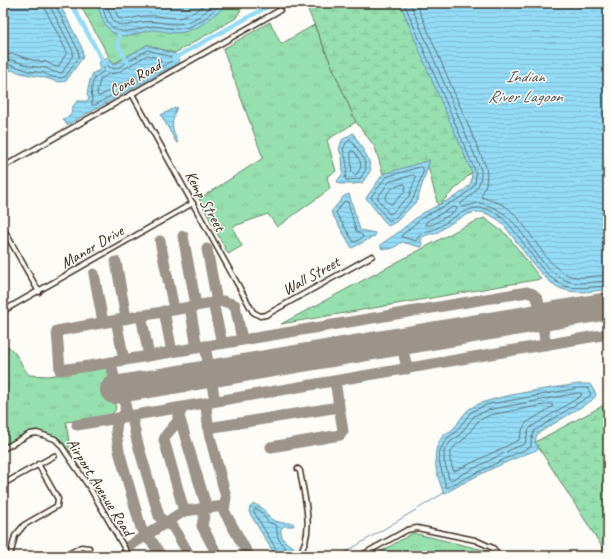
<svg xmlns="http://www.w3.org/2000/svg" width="611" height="559" font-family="Caveat,sans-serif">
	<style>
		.grass { fill: url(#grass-tufts); stroke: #688466 }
		.wetland { fill: url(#wetland-marsh); stroke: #688466 }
		.water { fill: url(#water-rules); stroke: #7094a0 }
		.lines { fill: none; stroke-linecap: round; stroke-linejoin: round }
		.shore { stroke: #5f7174; stroke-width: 1 }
		.stream { stroke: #7094a0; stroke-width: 1 }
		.canal { stroke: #94dbf6; stroke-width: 4.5 }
		.taxiway { stroke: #9c938a; stroke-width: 11 }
		.runway { stroke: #9c938a; stroke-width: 28 }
		.street-casing { stroke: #3b2a1e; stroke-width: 7 }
		.street { stroke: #fdfcf7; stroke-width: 4 }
		.labels { text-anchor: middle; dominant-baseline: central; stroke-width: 3; stroke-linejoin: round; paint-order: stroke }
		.street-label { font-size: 16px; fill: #3b2a1e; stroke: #fdfcf7 }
		.water-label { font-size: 17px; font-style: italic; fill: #515654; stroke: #fdfcf7 }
	</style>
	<defs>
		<pattern id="grass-tufts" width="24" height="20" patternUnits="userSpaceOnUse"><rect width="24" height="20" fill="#96dfaf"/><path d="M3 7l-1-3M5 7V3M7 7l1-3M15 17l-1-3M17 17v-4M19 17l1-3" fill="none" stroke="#82c096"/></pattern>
		<pattern id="wetland-marsh" width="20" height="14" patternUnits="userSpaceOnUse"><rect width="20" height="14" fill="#96dfaf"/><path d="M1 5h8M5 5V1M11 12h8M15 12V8" fill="none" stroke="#82c096"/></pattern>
		<pattern id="water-rules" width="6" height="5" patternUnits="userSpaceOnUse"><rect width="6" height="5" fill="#94dbf6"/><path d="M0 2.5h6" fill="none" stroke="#80bcd2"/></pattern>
	</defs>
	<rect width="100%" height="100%" fill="#fdfcf7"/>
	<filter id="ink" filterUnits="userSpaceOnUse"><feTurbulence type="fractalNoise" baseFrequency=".025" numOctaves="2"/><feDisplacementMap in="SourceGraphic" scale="8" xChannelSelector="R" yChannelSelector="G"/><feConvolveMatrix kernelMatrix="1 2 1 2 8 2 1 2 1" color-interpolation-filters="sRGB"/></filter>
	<g filter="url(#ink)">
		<path class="grass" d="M79,3H249L243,6L236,18L175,53L147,45L113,64Z
			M270,22L281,44L314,25L356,122L327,140L336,171L327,177L330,189L277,227L268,214L232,227L242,246L228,254L199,199L263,158L223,49Z
			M484,218L507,235L541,279L281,324L463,227Z
			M7,346C17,351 21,366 29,375L48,376L105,368L109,372L116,409L111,416L66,422L71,454L60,439L37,430L32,431L3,446V348Z
			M413,533L488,551L480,556H373Z"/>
		<path class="wetland" d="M305,3H400L472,172L438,206L427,162L383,174L375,147L356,122Z
			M608,403V556L535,442Z"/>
		<path class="water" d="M3,3H59L82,48L83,57L66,81C57,84 51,79 42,77C38,76 34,76 30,75C20,74 13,68 3,71Z
			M98,3H231C216,11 207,25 190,30C176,36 168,31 154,30C145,30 136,35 127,36C106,36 101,20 98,3Z
			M400,3H608V289C594,291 579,294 565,290C541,284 517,239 500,221C494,217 487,213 480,212C467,211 446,227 435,234H430L422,237L421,241L423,246L420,247L402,242C394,248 391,251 381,248V244L396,234L421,214L458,195L469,186L471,182L472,172L430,76Z
			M147,45L175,54L180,62L67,125L63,119L71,115L72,108L77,101H88L89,99L87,94L90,80L93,73L100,70L99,62L107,57L113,65Z
			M177,107C171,123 171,127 178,143L176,142L161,115Z
			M353,133L368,158L371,170L362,183L354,184H339L337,181L343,173L342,157L339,149L342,140Z
			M430,160L417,201L396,222L388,226L366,198L383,174Z
			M349,194L360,230L375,233V236L352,248L331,212L344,196Z
			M578,384H590L596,394L595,397L591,401L537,434L535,442L539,449C507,461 474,476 444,494C437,476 428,450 445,434C448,432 451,431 453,429C459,423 462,415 468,410C484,396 555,388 578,384Z
			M254,504C268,509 263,513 271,519C277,523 286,523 293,523L294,526H284L281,529C280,539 286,543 294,547C287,556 283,559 273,552L249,512L250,507Z"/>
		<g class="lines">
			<path class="shore" d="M102,3C105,18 109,33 127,31C137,31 145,26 154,26C167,27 177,32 191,26C195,24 200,22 204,19C211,14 215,7 223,3
				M107,3L109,11L114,22C124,29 133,23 143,22C154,20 164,24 174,24C189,25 205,14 214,3
				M113,3L118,18C128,22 135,16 145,16C155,15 163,17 173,18C185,19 197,11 206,3
				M404,3L476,173L475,183L471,189L460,198L423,217L402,235V237L416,241L421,233C425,231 431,231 435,229C449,222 463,208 479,208C515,208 532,275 565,286C579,290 594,286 608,286
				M410,3L481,170C482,186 474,194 461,203V206L463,207C468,206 473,204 478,203C481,203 484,204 487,205C524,216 531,264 565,280C578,286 595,281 608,281
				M416,3L486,167L487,173L486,184L481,197C491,201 501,202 509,209C529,225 544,265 568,275C580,280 596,275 608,275
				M148,50L172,57L173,60L95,105H92C92,98 90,85 95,78C97,75 101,74 103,72L105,66L107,65L111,68L115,69Z
				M3,55L14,54L32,60L46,62L56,67L59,66L67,52L46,11L44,3
				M148,55L160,59L161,62L100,96H98L97,93L100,80L108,74L117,73Z
				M3,61L12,60L30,66L46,68L54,72L62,73L73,55V51L51,8L50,3
				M3,67L11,65L29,71L44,73L52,77L61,78L66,76L79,57L78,50L56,6V3
				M351,140L364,159L366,169L360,179L346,180L345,178C349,169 346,158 343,149L346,143Z
				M351,151H354L360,161L361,167L357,174L354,175L352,173Z
				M421,167L424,170L413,199L394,219L388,220L372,199L371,197L386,177Z
				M414,175L416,177L409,196L392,213L389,214L378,199V197L389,182Z
				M404,184L406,186L404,193L392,204H390L385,199C388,189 395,186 404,184Z
				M345,201L348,202L356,231L363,236L362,238L355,242L353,241L336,213Z
				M454,207L457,208L456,211L432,225H425L426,222Z
				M579,388H588L591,395L534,431L531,441V447L517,453L448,487H446L439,461L440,450L448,437L455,433L471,412L486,405Z
				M579,393L582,394L581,396L531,427L528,431L525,444L514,448L451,480L449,479L444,460V451L451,441L459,436L474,416L488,410Z
				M550,404L553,405L552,407L526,423L523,428L519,440L455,471L453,470L450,460V453L455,446L464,439L478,421L490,415Z
				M256,509L260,511L268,522L277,526C276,536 279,542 286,548L282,553H280L276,549L254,512V510Z"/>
			<path class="stream" d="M339,556L444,493"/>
			<path class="canal" d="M71,3L105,65
				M119,34L118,45L128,63
				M173,59L274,3"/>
			<path class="taxiway" d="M183,236L196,305
				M160,241L174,309
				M207,249L217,302
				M116,262L126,318
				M94,274L103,322
				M213,303L222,343
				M190,307L197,348
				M164,311L172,352
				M141,315L149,356
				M116,320L124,360
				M242,340L235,305L223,301L57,331L60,370L89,366L527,292L533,294L538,300L546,345
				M401,341L407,369
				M205,346L215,401L209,403L206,407L209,433L226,497L224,511L249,556
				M111,362C114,377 113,387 131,387C122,395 125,404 127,414
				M185,407L181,410L179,416L206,505L202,526L218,556
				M125,408L133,422L137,441L159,516L162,520L173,527L190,556
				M124,414L117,422L116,431L119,451L141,528L145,536L153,543L161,556
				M178,414V421L166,435L164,440L184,511
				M77,425L608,334
				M208,428L339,407
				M271,447L340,435L343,431L335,381
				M126,548L184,511L224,506"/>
			<path class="runway" d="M114,390L608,306"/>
			<g class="street-casing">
				<path id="street" d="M132,94L253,312L260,316L266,315L372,256
					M3,167L280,10
					M3,228L39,292
					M3,311L193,203
					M3,449L30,434L37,433L55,439L60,444L90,488L129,556
					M3,484L54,456
					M10,556L15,536L24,525L57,506L58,499L38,464
					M65,556L81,547L89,548
					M298,556C316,533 304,497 300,471L298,469
					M360,556L407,530L417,528L475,540L493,548L499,556"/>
			</g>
			<use href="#street" class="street"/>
		</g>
	</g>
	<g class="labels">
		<g class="street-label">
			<text transform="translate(135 78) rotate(-30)">Cone Road</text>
			<text transform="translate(205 201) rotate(61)">Kemp Street</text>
			<text transform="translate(92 247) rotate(-30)">Manor Drive</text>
			<text transform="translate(311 276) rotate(-29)">Wall Street</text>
			<text transform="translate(100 487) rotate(58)">Airport Avenue Road</text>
		</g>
		<g class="water-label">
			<text x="525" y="76">Indian<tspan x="525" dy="20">River Lagoon</tspan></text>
		</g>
	</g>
	<rect width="611" height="559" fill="none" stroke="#fdfcf7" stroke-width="16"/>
	<rect x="8" y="8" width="595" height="543" fill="none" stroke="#3b2a1e" stroke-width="1.5" filter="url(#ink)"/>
</svg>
